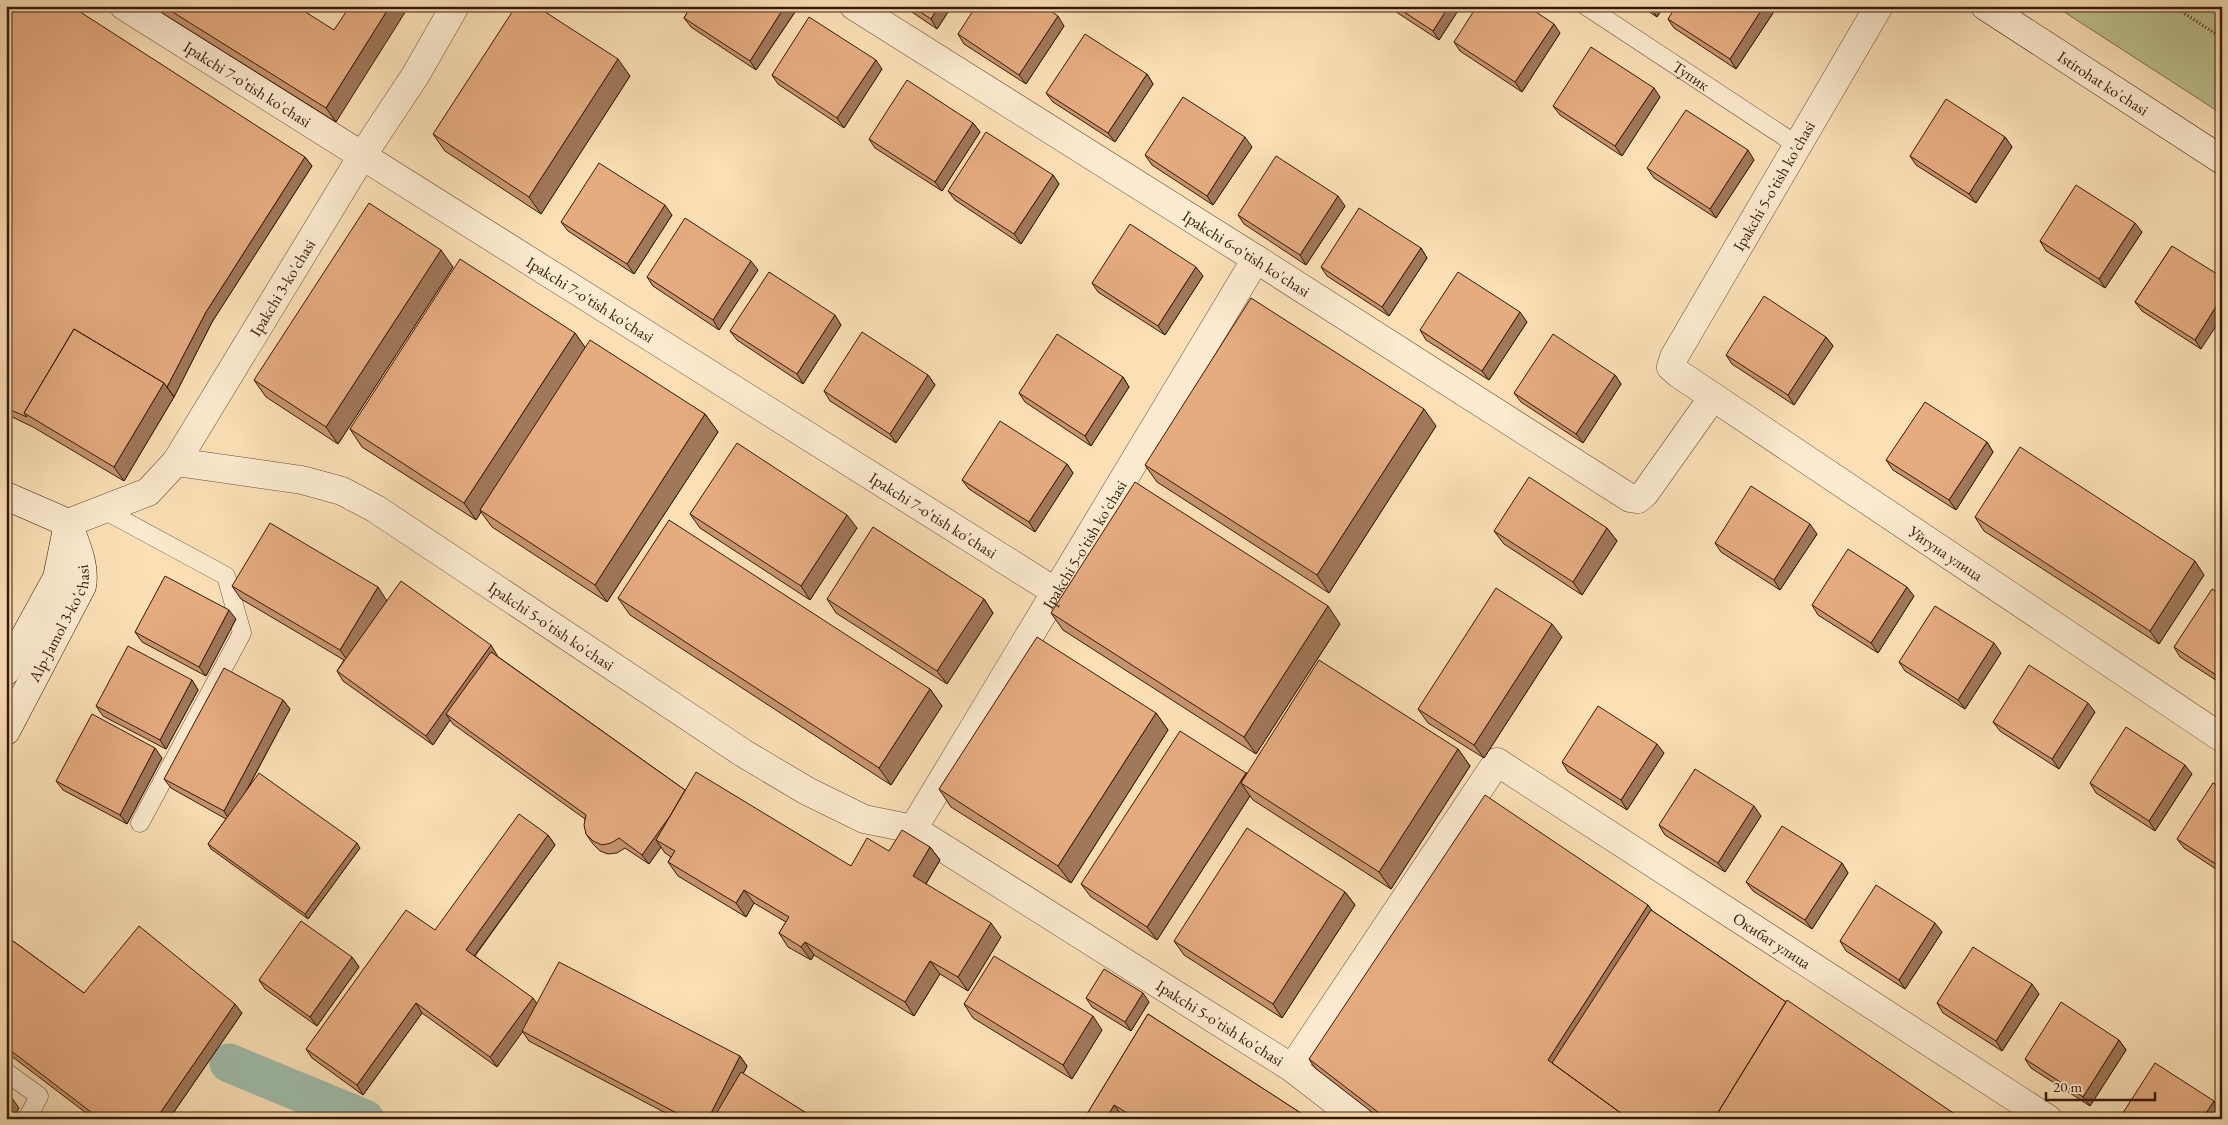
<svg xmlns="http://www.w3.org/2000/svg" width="2228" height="1125" font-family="'EB Garamond',serif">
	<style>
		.green { fill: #bdc28f; stroke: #7a6e4c }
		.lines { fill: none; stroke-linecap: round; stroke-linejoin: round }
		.canal { stroke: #9fbdaa; stroke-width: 39 }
		.lane-casing { stroke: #694b34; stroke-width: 19 }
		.street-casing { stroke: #694b34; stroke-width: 29 }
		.secondary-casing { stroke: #381909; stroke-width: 29 }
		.path { stroke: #381909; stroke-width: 3; stroke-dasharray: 1 2.5; stroke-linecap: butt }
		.lane { stroke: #fcebd0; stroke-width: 18 }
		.street { stroke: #fcebd0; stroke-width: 28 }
		.secondary { stroke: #fcebd0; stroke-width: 28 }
		.wall { fill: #c5946e; stroke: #381909 }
		.shaded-wall { fill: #a0785a; stroke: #381909 }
		.building { fill: #e5ac80; stroke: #381909 }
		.labels { text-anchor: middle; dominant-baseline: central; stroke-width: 4; stroke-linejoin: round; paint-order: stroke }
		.street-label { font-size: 16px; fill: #381909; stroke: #fcebd0 }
	</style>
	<rect width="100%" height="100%" fill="#fbe0b6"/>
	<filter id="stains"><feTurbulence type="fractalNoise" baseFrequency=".004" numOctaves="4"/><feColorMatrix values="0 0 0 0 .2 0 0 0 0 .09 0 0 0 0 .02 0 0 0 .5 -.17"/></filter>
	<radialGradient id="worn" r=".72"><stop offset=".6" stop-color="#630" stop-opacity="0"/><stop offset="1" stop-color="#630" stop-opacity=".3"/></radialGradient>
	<path class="green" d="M2055,6H2222V114Z"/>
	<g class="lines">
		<path class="canal" d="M229,1063L365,1119"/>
		<g class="lane-casing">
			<g id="lane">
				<path id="s1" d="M1586,6L1797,145"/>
				<path d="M104,510L226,576L242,633L140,823"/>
				<path d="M6,1072L39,1096L27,1119"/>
			</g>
		</g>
		<g class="street-casing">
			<g id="street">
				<path id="s2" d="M124,6L1056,592"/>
				<path id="s3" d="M854,6L1256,259L1630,498L1638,499L1645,493L1713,397"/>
				<path id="s4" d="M1879,6L1674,357L1671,367L1679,374L2222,738"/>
				<path id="s5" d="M176,462L302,480L342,491L376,509L743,753L807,791L864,819L913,829L1292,1068L1497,762L2048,1119"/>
				<path id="s6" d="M68,523L148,492L176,462L362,156L415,76L455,6"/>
				<path id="s7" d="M913,829L1256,259"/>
				<path d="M1292,1068L1358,1119"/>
			</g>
		</g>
		<g class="secondary-casing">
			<g id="secondary">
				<path id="s8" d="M1985,6L2222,160"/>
				<path d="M6,496L68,523"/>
				<path d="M6,671L57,578L68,524"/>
				<path id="s9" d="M6,731L82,586C86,565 75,543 68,523"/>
			</g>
		</g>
		<path class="path" d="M2173,6L2222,38"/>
		<use href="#lane" class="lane"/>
		<use href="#street" class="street"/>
		<use href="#secondary" class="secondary"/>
	</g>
	<path class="wall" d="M6,6L305,157L312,166L212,322L174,397L124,481L33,427L6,414Z
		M151,6H296L336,122Z
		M691,6H791L795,12L756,70L691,27L684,18Z
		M903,6H952L937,29Z
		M1387,6H1461L1439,40Z
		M1640,6H1664L1657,17Z
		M1775,10L1736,69L1674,28L1668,19Z
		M1064,26L1026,84L964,44L958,34Z
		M1560,33L1522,92L1460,51L1454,42Z
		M882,69L844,128L778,84L772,75Z
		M1147,74L1153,84L1115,142L1053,102L1046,93Z
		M630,76L541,214L445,151L433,134Z
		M1660,97L1622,156L1560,115L1553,106Z
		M973,123L980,132L942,191L875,148L869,139Z
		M2005,137L2012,147L1976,203L1916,165L1910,156Z
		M1252,147L1213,205L1152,165L1145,155Z
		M1754,160L1716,218L1654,178L1647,168Z
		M1053,175L1059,184L1021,244L955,200L948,191Z
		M1345,206L1306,265L1244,224L1238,215Z
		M672,215L634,274L568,231L561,222Z
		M2142,232L2105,288L2046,251L2040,241Z
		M2172,246L2201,349L2142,311L2135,302Z
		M1421,248L1427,258L1389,316L1327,276L1321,267Z
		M453,267L338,444L266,397L254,380Z
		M758,270L719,330L653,286L647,277Z
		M1203,276L1165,335L1098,292L1092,283Z
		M1527,322L1489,380L1426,340L1420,330Z
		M841,325L803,384L737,340L730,331Z
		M575,333L585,348L705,414L718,432L607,602L492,527L481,512L476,520L362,447L350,429Z
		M1826,337L1833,346L1794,405L1732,364L1726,355Z
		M928,375L935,385L896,443L830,401L824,391Z
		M1615,375L1621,384L1583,443L1521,402L1514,393Z
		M1123,377L1129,387L1091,446L1025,402L1019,393Z
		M1436,426L1329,593L1157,482L1145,465Z
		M1987,442L1993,452L1956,510L1893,470L1886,460Z
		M1067,464L1073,473L1035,532L969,489L962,480Z
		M690,514L857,528L810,600L700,528Z
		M1975,517L2204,575L2159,644L1984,531Z
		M1607,528L1617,541L1582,595L1504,544L1494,531Z
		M1817,534L1780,590L1721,552L1715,543Z
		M232,586L387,601L497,655V656L685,790L851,866L889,851L930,847L940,860L926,884L1001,937L968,991L940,974L914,1016L814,955L811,960L788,947L779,933L786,922L754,903L746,917L678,876L668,862L671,857L665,853L661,847L649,864L625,848L617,853L608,854L600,851L593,844L586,834L585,819L453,724L450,720L433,745L343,681L337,671L344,660L241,599Z
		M2222,595V684L2180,657L2174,647Z
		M1914,596L1878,653L1818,615L1812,605Z
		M618,598L930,689L942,706L891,785L630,615Z
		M827,599H984L993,613L947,684L836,613Z
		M1051,613L1340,624L1256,754L1063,630Z
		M236,619L206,676L142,642L135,632Z
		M1562,637L1484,758L1428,723L1418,709Z
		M2001,653L1965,709L1905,671L1899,662Z
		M192,680L198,690L166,749L103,716L96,706Z
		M283,700L290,709L247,790L360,848L308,919L211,849L208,844L226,819L171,788L164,779Z
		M2095,712L2059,769L2000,731L1993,722Z
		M1156,713L1168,730L1071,883L951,807L939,789Z
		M1458,749L1470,766L1391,889L1253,800L1250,796L1157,940L1091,897L1081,884L1246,773Z
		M1664,753L1627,810L1568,772L1562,762Z
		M162,758L127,824L63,790L56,781Z
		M2192,774L2155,831L2096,793L2090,783Z
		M2222,788V873L2184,848L2177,839Z
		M1761,816L1725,872L1665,835L1659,825Z
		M548,835L555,845L475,956L537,1004L740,1056L747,1066L743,1074L816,1119H677L529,1041L522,1031L497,1067L422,1013L363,1095L312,1058L306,1049L435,930Z
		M1842,863L1848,873L1812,929L1753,891L1746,882Z
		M1345,892L1355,905L1282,1018L1184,955L1174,941Z
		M1648,905L1651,910L1786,1002L1962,1119H1381L1315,1068L1309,1059Z
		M1942,932L1905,989L1846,951L1840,941Z
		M6,936L84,993L242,1013L169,1119H94L6,1052Z
		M352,957L359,967L317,1026L265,989L259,980Z
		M2039,994L2002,1051L1943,1013L1937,1003Z
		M1086,998L1149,1002L1131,1031L1092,1007Z
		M964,1004L1102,1030L1072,1079L973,1018Z
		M1148,1014L1310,1119H1128L1121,1114L1084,1119Z
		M2119,1040L2126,1050L2090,1106L2031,1068L2025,1059Z"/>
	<path class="shaded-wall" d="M390,6H409L336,122L326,108Z
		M785,6H791L795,12L756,70L750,61Z
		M939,6H952L937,29L931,19Z
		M1449,6H1461L1439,40L1433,31Z
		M1651,6H1664L1657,17L1650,7Z
		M1764,6H1772L1775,10L1736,69L1730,59Z
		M1058,16L1064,26L1026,84L1019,75Z
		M1554,24L1560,33L1522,92L1515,82Z
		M618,59L630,76L541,214L529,197Z
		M876,60L882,69L844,128L837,118Z
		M1147,74L1153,84L1115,142L1108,133Z
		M1654,88L1660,97L1622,156L1615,146Z
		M973,123L980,132L942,191L935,182Z
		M1245,137L1252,147L1213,205L1207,196Z
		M2005,137L2012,147L1976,203L1969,194Z
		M1748,150L1754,160L1716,218L1710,209Z
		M305,157L312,166L212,322L174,397L167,387L206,312Z
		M1053,175L1059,184L1021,244L1014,234Z
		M1338,196L1345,206L1306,265L1300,255Z
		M665,205L672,215L634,274L627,264Z
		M2135,223L2142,232L2105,288L2099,279Z
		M1421,248L1427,258L1389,316L1382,307Z
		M441,250L453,267L338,444L326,427Z
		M751,261L758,270L719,330L713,320Z
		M1196,267L1203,276L1165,335L1158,326Z
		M2222,297V317L2201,349L2195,340Z
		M1520,312L1527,322L1489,380L1482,371Z
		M835,315L841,325L803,384L797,374Z
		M575,333L587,350L480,510L481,512L476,520L464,503Z
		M1826,337L1833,346L1794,405L1788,395Z
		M928,375L935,385L896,443L890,434Z
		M1615,375L1621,384L1583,443L1576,434Z
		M1123,377L1129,387L1091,446L1085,436Z
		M164,383L174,397L124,481L114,467Z
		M1424,409L1436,426L1329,593L1317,575Z
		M705,414L718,432L607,602L595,585Z
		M1987,442L1993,452L1956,510L1949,500Z
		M1067,464L1073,473L1035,532L1029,522Z
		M847,515L857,528L810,600L801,586Z
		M1810,524L1817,534L1780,590L1774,580Z
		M1607,528L1617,541L1582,595L1573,582Z
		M2195,561L2204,575L2159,644L2150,631Z
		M378,587L387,601L350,664L340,650Z
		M1907,587L1914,596L1878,653L1871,643Z
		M984,599L993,613L947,684L937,671Z
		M1328,606L1340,624L1256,754L1244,737Z
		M229,610L236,619L206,676L199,667Z
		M1552,624L1562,637L1484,758L1474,745Z
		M1994,643L2001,653L1965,709L1958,700Z
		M491,645L497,655L452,718L446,714L450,720L433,745L426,736Z
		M192,680L198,690L166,749L160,740Z
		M930,689L942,706L891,785L879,768Z
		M283,700L290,709L230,821L224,811Z
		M2088,703L2095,712L2059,769L2052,759Z
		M1156,713L1168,730L1071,883L1058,866Z
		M1657,744L1664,753L1627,810L1621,800Z
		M155,748L162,758L127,824L120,815Z
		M1458,749L1470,766L1391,889L1379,872Z
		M2185,765L2192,774L2155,831L2149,821Z
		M1246,773L1241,783L1250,796L1157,940L1147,927Z
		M687,792L656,840L661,847L649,864L642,855Z
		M1754,806L1761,816L1725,872L1718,863Z
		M548,835L555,845L472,959L466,950Z
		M357,843L360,848L308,919L305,914Z
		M930,847L940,860L922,890L913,876Z
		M1842,863L1848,873L1812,929L1805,920Z
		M744,890L754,903L746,917L736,903Z
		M1345,892L1355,905L1282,1018L1273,1004Z
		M1648,905L1655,915L1555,1067L1548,1060Z
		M991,923L1001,937L968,991L958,977Z
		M1935,923L1942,932L1905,989L1899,980Z
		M805,942L814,955L811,960L801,947Z
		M352,957L359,967L317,1026L310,1017Z
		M930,961L940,974L914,1016L905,1002Z
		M2032,984L2039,994L2002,1051L1996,1041Z
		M1143,993L1149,1002L1131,1031L1125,1022Z
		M533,998L540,1008L497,1067L490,1057Z
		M416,1003L422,1013L363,1095L357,1085Z
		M235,1004L242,1013L169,1119H156Z
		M1093,1016L1102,1030L1072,1079L1063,1065Z
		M2119,1040L2126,1050L2090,1106L2083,1097Z
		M740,1056L747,1066L719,1119H708Z
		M7,1091L19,1108L13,1119H6Z
		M2214,1101L2220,1110L2215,1119H2202Z
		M1114,1105L1121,1114L1118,1119H1106Z"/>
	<path class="building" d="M6,6H71L305,157L206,312L167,387L164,383L74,329L24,413L27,417L6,408Z
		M163,6H296L334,30L350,6H390L326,108Z
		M516,6H536L618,59L529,197L433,134Z
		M691,6H785L750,61L684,18Z
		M911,6H939L931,19Z
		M976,6H1043L1058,16L1019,75L958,34Z
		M1395,6H1449L1433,31Z
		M1477,6H1527L1554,24L1515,82L1454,42Z
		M1676,6H1764L1730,59L1668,19Z
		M809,17L876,60L837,118L772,75Z
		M1085,34L1147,74L1108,133L1046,93Z
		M1591,47L1654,88L1615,146L1553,106Z
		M907,80L973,123L935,182L869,139Z
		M1183,97L1245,137L1207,196L1145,155Z
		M1946,99L2005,137L1969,194L1910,156Z
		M1686,110L1748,150L1710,209L1647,168Z
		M986,132L1053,175L1014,234L948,191Z
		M1276,156L1338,196L1300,255L1238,215Z
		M599,163L665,205L627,264L561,222Z
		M2076,185L2135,223L2099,279L2040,241Z
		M369,203L441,250L326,427L254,380Z
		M1359,208L1421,248L1382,307L1321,267Z
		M685,218L751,261L713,320L647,277Z
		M1130,224L1196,267L1158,326L1092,283Z
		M2172,246L2222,277V297L2195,340L2135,302Z
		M460,259L575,333L464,503L350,429Z
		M769,272L835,315L797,374L730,331Z
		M1458,272L1520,312L1482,371L1420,330Z
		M1764,296L1826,337L1788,395L1726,355Z
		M1251,298L1424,409L1317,575L1145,465Z
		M74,329L164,383L114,467L24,413Z
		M862,332L928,375L890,434L824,391Z
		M1057,334L1123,377L1085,436L1019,393Z
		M1553,334L1615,375L1576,434L1514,393Z
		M590,340L705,414L595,585L480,510Z
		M1925,402L1987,442L1949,500L1886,460Z
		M1000,421L1067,464L1029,522L962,480Z
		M737,443L847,515L801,586L690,514Z
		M2020,447L2195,561L2150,631L1975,517Z
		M1529,477L1607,528L1573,582L1494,531Z
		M1135,482L1328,606L1244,737L1051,613Z
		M1751,486L1810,524L1774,580L1715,543Z
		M669,520L930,689L879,768L618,598Z
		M270,523L378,587L340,650L232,586Z
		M873,527L984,599L937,671L827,599Z
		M1848,549L1907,587L1871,643L1812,605Z
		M165,576L229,610L199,667L135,632Z
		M401,581L491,645L426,736L337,671Z
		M1496,588L1552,624L1474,745L1418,709Z
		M2212,589L2222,595V679L2174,647Z
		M1935,606L1994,643L1958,700L1899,662Z
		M1037,637L1156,713L1058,866L939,789Z
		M128,646L192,680L160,740L96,706Z
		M491,652L685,790L670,816L642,855L619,838L611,843L602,845L593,841L586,834L584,825L586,815L446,714Z
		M1319,660L1458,749L1379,872L1241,783Z
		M2029,665L2088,703L2052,759L1993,722Z
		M224,668L283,700L224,811L164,779Z
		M1598,706L1657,744L1621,800L1562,762Z
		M92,714L155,748L120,815L56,781Z
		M2126,727L2185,765L2149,821L2090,783Z
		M1180,731L1246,773L1147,927L1081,884Z
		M1695,769L1754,806L1718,863L1659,825Z
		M696,772L851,866L867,838L889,851L902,830L930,847L913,876L991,923L958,977L930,961L905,1002L805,942L801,947L779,933L789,917L744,890L736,903L668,862L675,851L656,840Z
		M259,773L357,843L305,914L208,844Z
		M2213,783L2222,788V868L2177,839Z
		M1485,795L1648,905L1548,1060L1629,1119H1387L1309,1059Z
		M519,814L548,835L466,950L533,998L490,1057L416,1003L357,1085L306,1049L406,910L435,930Z
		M1782,826L1842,863L1805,920L1746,882Z
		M1247,828L1345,892L1273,1004L1174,941Z
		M1876,885L1935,923L1899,980L1840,941Z
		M1651,910L1786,1002L1714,1119H1629L1552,1063Z
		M301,921L352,957L310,1017L259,980Z
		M139,926L235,1004L156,1119H100L6,1047V936L84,993Z
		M1973,947L2032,984L1996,1041L1937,1003Z
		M994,956L1093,1016L1063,1065L964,1004Z
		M559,962L740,1056L708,1119H688L522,1031Z
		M1104,969L1143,993L1125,1022L1086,998Z
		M1787,1000L1962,1119H1714Z
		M2061,1002L2119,1040L2083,1097L2025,1059Z
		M1148,1014L1310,1119H1137L1114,1105L1106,1119H1084Z
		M2155,1063L2214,1101L2202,1119H2119Z
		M741,1072L816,1119H713Z"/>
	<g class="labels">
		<g class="street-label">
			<text stroke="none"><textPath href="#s1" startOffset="126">Тупик</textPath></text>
			<text stroke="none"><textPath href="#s8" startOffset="141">Istirohat ko'chasi</textPath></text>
			<text stroke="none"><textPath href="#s2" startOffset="146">Ipakchi 7-o'tish ko'chasi</textPath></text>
			<text transform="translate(1774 186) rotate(-60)">Ipakchi 5-o'tish ko'chasi</text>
			<text stroke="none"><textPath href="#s3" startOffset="464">Ipakchi 6-o'tish ko'chasi</textPath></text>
			<text stroke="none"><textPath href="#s6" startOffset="331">Ipakchi 3-ko'chasi</textPath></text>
			<text stroke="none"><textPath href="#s2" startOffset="551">Ipakchi 7-o'tish ko'chasi</textPath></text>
			<text stroke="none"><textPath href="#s2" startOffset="956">Ipakchi 7-o'tish ko'chasi</textPath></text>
			<text stroke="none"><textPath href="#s7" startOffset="332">Ipakchi 5-o'tish ko'chasi</textPath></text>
			<text stroke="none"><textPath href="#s4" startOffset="749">Уйгуна улица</textPath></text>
			<text stroke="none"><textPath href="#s9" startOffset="121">Alp-Jamol 3-ko'chasi</textPath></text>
			<text stroke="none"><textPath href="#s5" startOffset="418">Ipakchi 5-o'tish ko'chasi</textPath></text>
			<text stroke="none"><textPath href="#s5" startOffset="1980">Окибат улица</textPath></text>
			<text stroke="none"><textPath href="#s5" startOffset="1199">Ipakchi 5-o'tish ko'chasi</textPath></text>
		</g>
	</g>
	<rect width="2228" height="1125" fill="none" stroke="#fbe0b6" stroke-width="25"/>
	<rect x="8" y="8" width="2213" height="1110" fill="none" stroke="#381909" stroke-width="2.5"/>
	<rect x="12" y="12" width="2203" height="1100" fill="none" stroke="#381909"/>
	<path d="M2046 1092v8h109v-8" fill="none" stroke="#381909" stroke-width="2.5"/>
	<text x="2053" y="1092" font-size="15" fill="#381909" stroke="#fcebd0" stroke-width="4" paint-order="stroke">20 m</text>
	<rect width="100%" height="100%" filter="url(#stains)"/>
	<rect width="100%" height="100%" fill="url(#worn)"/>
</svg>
